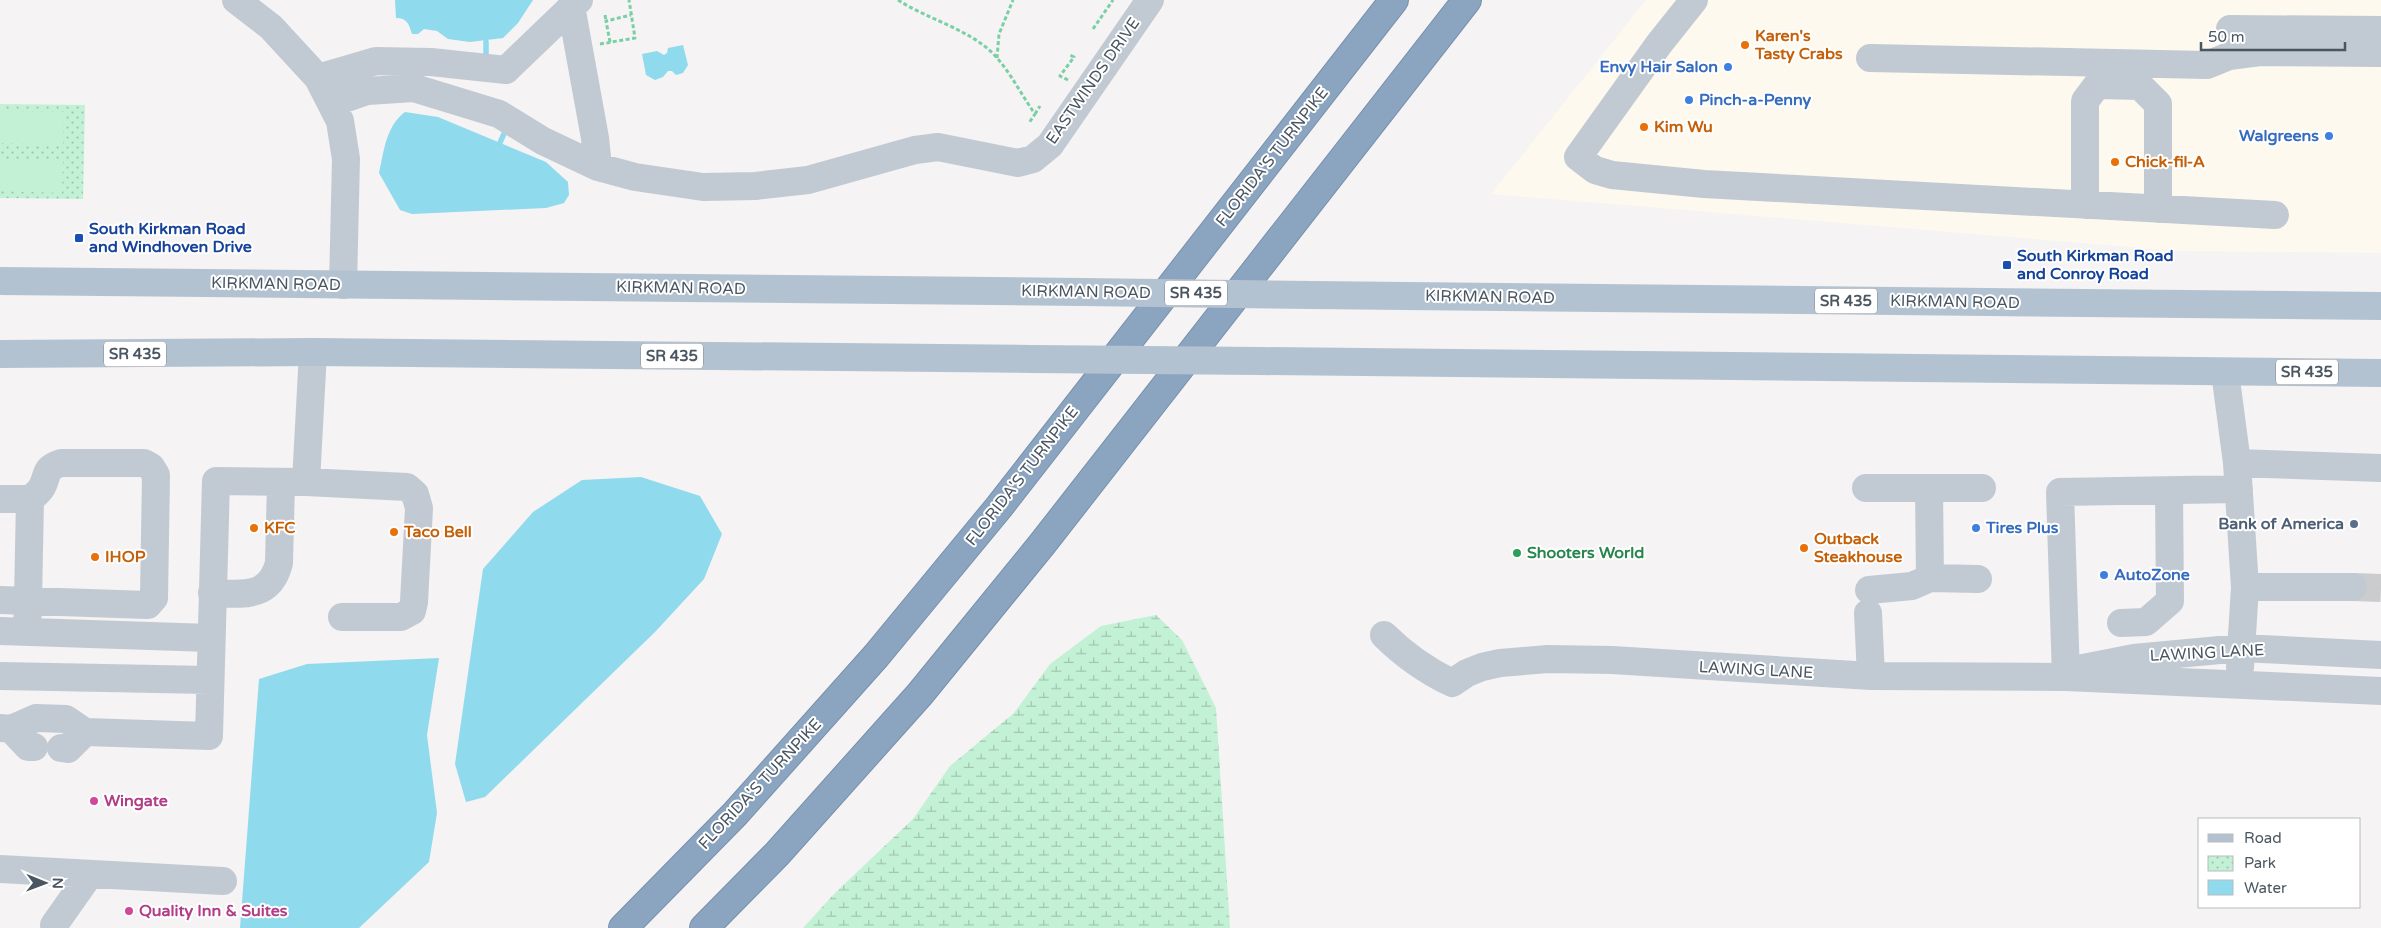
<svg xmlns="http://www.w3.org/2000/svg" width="2381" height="928" font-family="'Varela Round',sans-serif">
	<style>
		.commercial { fill: #fdf9ef }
		.wetland { fill: url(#wetland-marsh) }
		.park { fill: url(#park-dots) }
		.pitch { fill: #c3f1d5 }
		.water { fill: #90daee }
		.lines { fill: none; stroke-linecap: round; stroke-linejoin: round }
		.stream { stroke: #90daee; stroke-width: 5.5 }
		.minor-tunnel { stroke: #caccce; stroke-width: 28; stroke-dasharray: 28 14; stroke-linecap: butt }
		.highway-casing { stroke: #7690ad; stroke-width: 30 }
		.path { stroke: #7ad0a6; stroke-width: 3; stroke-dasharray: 4 2.5; stroke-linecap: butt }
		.minor { stroke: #c1cad2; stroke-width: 28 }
		.major { stroke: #b3c2d1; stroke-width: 28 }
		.highway { stroke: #8ba5c1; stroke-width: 28 }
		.major-bridge { stroke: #b3c2d1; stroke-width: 28 }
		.food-dot { fill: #e8710a; stroke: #fff; stroke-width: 2 }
		.shop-dot { fill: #3f7fe0; stroke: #fff; stroke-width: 2 }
		.transit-dot { fill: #1a4fb4; stroke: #fff; stroke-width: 2 }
		.service-dot { fill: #5c6f8a; stroke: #fff; stroke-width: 2 }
		.leisure-dot { fill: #2e9e5b; stroke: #fff; stroke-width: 2 }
		.hotel-dot { fill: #d1479c; stroke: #fff; stroke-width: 2 }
		.labels { text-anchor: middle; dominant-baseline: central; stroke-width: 4; stroke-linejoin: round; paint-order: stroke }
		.shield { fill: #fff; stroke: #808990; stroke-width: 1 }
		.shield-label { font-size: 15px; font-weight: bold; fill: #4a5661 }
		.food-label { font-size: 16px; font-weight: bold; fill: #c56008; stroke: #fff; text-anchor: start }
		.shop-label { font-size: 16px; font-weight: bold; fill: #366cbe; stroke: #fff; text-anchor: start }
		.street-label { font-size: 16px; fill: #4a5661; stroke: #fff }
		.transit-label { font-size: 16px; font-weight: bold; fill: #164399; stroke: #fff; text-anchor: start }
		.service-label { font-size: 16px; font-weight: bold; fill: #4e5e75; stroke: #fff; text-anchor: end }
		.leisure-label { font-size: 16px; font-weight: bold; fill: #27864d; stroke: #fff; text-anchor: start }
		.hotel-label { font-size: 16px; font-weight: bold; fill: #b23c85; stroke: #fff; text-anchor: start }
	</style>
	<defs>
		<pattern id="wetland-marsh" width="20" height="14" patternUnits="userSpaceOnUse" patternTransform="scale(1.25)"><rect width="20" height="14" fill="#c3f1d5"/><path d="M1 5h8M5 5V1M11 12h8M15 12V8" fill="none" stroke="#a0c6b0"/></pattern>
		<pattern id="park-dots" width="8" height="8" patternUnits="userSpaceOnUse" patternTransform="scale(1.25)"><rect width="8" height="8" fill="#c3f1d5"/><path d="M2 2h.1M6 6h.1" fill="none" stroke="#a0c6b0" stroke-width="1.8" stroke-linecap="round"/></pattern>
	</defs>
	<rect width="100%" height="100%" fill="#f5f3f3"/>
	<path class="commercial" d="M1646,0H2381V253L2178,251L1491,194Z"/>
	<path class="wetland" d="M1156,615L1182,640L1216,708L1230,928H803L835,893L913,819L950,766L1014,713L1050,664L1101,626Z"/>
	<path class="park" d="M0,104L85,105L83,199L0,198Z"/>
	<path class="pitch" d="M0,111L64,112L63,145L0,143Z
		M0,159L63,161L62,193L0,191Z"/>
	<path class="water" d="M395,0H533L518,23L503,38L470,42L448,39L437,31L424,29L418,34H412C409,24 407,18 396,18Z
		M683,45L688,65L683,73L676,75L672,71H668L663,77L655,80L646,75L642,54L657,51L664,55L667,53L668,48Z
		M405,112L438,117L546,162L568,182L569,195L564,203L546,208L412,214L400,210L379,173C384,151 386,126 405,112Z
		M641,477L700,496L722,534L704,579L655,632L485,797L466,802L455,764L483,569L533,512L582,480Z
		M439,658L427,735L437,813L429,862L359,928H240L259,679L307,664Z"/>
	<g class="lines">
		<path class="stream" d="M486,42V57
			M499,145L506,129"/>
		<path class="minor-tunnel" d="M2353,587L2381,588"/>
		<g class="highway-casing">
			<path id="highway" d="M623,928L735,814L876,656L999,507L1394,0
				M704,928L777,854L920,694L1043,543L1467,0"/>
		</g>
		<path class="path" d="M898,0C926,18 961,27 987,48C1007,65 1020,93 1035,114L1029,123
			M605,15L606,21
			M1093,29L1113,0
			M610,42L606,21L631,15
			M600,44L635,38L629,0
			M997,58L999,34L1013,0
			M1068,80L1060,76L1074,57L1070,55
			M1035,114L1040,106"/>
		<path class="minor" d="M236,0L271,27L318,78L340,121L346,159L343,285
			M1694,0L1659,44L1578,157L1595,170L1612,175L1704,184L2275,215
			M571,6L595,138L598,167
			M2230,29L2381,30
			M1870,58L2207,65L2229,56L2260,52L2381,53
			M506,70L579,0
			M318,78L376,61L431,62L506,70
			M332,103L367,91L414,88L499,114L543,141L598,167L635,177L703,187L755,186L808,180L915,150L938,147L1018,163L1033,159L1050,145L1150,0
			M2085,205V101L2097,85L2140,86L2158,104V209
			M2225,372L2237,463L2245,587L2240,667
			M2237,463L2381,468
			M306,482L313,352
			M1866,488H1982
			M0,499H30
			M1930,578L1978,579
			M2245,587H2353
			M1869,590L1912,586L1930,578L1929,488
			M212,593C242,594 270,599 279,563L281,482
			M0,600L148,605L154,598L156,475L151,467L144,463H61C43,469 49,474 42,487C39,492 34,496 30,499L28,602V604L27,632
			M1868,613L1871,676
			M2121,623L2146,622L2170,601L2169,491
			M0,631L210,638
			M1384,635C1405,656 1425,670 1452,683L1467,673L1482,667L1500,663L1548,659L1612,660L1871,676L2066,677L2381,691
			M2083,668L2134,658L2241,648L2381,655
			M0,676L209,680
			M2066,677L2060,492L2239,489
			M0,728L11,729L36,718L66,719L85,732L209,736L216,481L306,482L407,487L415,494L419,508L414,602L412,611L401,617H342
			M11,729L28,747H34
			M61,748L68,749L85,732
			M0,869L223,881
			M54,925L90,874"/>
		<path class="major" d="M0,281L1082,292
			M1311,295L2381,306
			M0,354L313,352L1032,359
			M1260,361L2381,373"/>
		<use href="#highway" class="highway"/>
		<path class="major-bridge" d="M1082,292L1311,295
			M1032,359L1260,361"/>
	</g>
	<g class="food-dot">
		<circle cx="1745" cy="45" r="5"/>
		<circle cx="1644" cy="127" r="5"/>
		<circle cx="2115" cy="162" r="5"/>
		<circle cx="254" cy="528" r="5"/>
		<circle cx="394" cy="532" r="5"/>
		<circle cx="1804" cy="548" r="5"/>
		<circle cx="95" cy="557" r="5"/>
	</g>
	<g class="shop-dot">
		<circle cx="1728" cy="67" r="5"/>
		<circle cx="1689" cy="100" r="5"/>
		<circle cx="2329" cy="136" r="5"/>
		<circle cx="1976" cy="528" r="5"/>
		<circle cx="2104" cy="575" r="5"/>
	</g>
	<g class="transit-dot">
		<rect x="74" y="233" width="10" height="10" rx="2.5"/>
		<rect x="2002" y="260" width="10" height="10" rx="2.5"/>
	</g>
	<circle class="service-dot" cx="2354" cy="524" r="5"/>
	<circle class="leisure-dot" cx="1517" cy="553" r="5"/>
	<g class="hotel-dot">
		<circle cx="94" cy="801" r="5"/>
		<circle cx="129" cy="911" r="5"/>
	</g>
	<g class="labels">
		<g class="shield">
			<rect x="1165" y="280.5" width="62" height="25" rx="4"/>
			<rect x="1815" y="288.5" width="62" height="25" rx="4"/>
			<rect x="104" y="341.5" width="62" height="25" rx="4"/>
			<rect x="641" y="343.5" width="62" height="25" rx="4"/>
			<rect x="2276" y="359.5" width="62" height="25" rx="4"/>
		</g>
		<g class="shield-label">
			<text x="1196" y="293">SR 435</text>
			<text x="1846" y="301">SR 435</text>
			<text x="135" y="354">SR 435</text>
			<text x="672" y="356">SR 435</text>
			<text x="2307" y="372">SR 435</text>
		</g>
		<g class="food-label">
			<text x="1755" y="36">Karen's<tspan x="1755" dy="18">Tasty Crabs</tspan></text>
			<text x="1654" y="127">Kim Wu</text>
			<text x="2125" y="162">Chick-fil-A</text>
			<text x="264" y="528">KFC</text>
			<text x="404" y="532">Taco Bell</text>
			<text x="1814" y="539">Outback<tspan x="1814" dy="18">Steakhouse</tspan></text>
			<text x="105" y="557">IHOP</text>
		</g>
		<g class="shop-label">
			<text x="1718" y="67" text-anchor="end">Envy Hair Salon</text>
			<text x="1699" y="100">Pinch-a-Penny</text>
			<text x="2319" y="136" text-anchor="end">Walgreens</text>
			<text x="1986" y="528">Tires Plus</text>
			<text x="2114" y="575">AutoZone</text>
		</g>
		<g class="street-label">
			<text transform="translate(1093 81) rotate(-55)">EASTWINDS DRIVE</text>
			<text transform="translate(1272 157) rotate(-52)">FLORIDA'S TURNPIKE</text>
			<text transform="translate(276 284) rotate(1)">KIRKMAN ROAD</text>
			<text transform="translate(681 288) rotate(1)">KIRKMAN ROAD</text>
			<text transform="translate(1086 292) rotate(1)">KIRKMAN ROAD</text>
			<text transform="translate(1490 297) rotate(1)">KIRKMAN ROAD</text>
			<text transform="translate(1955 302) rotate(1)">KIRKMAN ROAD</text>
			<text transform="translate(1022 476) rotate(-52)">FLORIDA'S TURNPIKE</text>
			<text transform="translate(2207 653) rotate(-3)">LAWING LANE</text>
			<text transform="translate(1756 670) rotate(3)">LAWING LANE</text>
			<text transform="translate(760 784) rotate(-47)">FLORIDA'S TURNPIKE</text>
		</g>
		<g class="transit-label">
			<text x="89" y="229">South Kirkman Road<tspan x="89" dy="18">and Windhoven Drive</tspan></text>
			<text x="2017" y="256">South Kirkman Road<tspan x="2017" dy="18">and Conroy Road</tspan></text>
		</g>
		<g class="service-label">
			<text x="2344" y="524">Bank of America</text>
		</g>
		<g class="leisure-label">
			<text x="1527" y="553">Shooters World</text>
		</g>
		<g class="hotel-label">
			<text x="104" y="801">Wingate</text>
			<text x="139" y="911">Quality Inn &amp; Suites</text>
		</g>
	</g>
	<rect x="2198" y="818" width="162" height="90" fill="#ffffff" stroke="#b7bbc0"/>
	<rect x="2208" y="834" width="25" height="8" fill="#b3c2d1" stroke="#b7bbc0"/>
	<text x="2244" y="843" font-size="15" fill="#4a5661">Road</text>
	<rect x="2208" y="856" width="25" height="15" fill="url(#park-dots)" stroke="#b7bbc0"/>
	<text x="2244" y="868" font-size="15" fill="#4a5661">Park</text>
	<rect x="2208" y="880" width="25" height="15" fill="#90daee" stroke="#b7bbc0"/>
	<text x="2244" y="893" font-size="15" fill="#4a5661">Water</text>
	<g transform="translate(45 883) rotate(91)" stroke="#ffffff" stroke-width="4" paint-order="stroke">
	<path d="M0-4L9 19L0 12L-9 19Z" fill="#4a5661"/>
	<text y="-8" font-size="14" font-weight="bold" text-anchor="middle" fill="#4a5661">N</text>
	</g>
	<path d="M2201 42v8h144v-8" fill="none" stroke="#4a5661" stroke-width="2.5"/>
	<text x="2208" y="42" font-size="15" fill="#4a5661" stroke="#ffffff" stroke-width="4" paint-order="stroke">50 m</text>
</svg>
